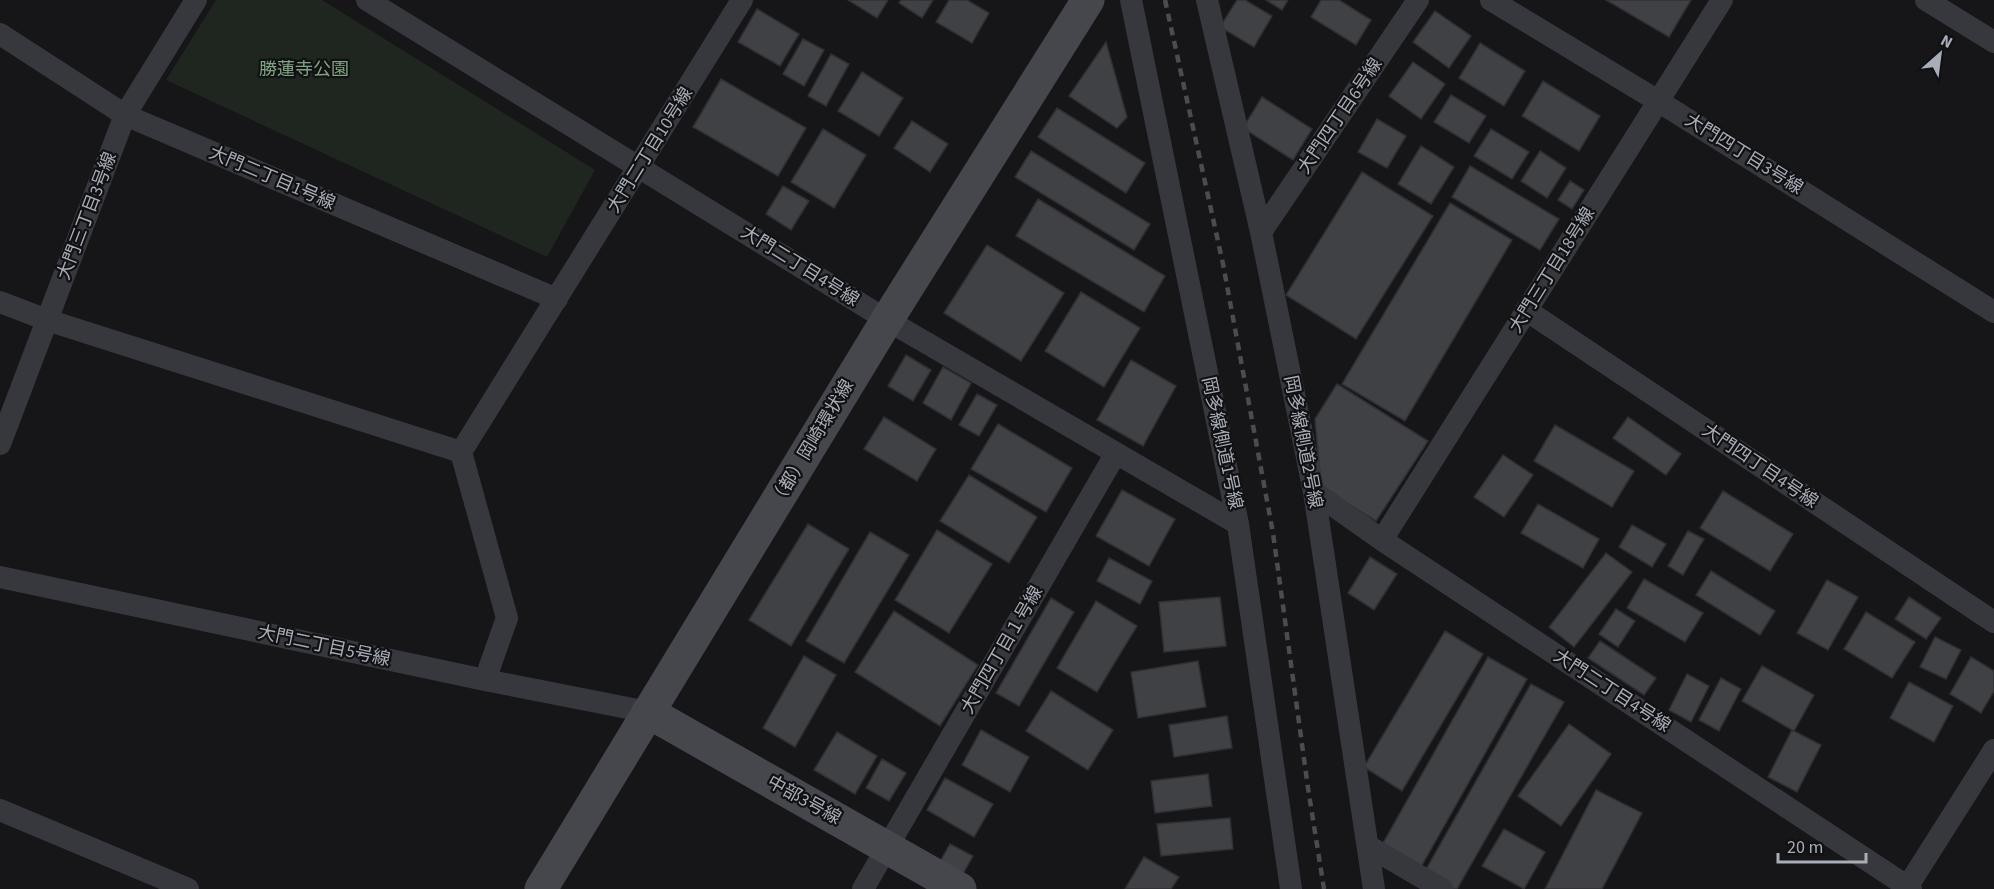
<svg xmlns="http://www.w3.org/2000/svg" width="1994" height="889" font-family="'Source Sans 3','Noto Sans JP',sans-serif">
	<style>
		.green { fill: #1e261f }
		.building { fill: #404145; stroke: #303034; stroke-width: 1.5 }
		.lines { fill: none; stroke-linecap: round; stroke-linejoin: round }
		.street { stroke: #37383d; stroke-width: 22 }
		.secondary { stroke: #45474d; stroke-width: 33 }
		.rail { stroke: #4a4c52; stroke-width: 4.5; stroke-dasharray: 8 6; stroke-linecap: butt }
		.labels { text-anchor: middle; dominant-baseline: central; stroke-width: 4.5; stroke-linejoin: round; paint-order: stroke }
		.park-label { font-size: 18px; fill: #7fa381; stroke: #111113 }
		.street-label { font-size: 18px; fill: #a8adb8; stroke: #111113 }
	</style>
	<rect width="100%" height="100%" fill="#161618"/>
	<path class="green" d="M216,0H322L595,170L547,257L166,80Z"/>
	<path class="building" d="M848,0H888L877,18Z
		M901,0H933L922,18L899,3Z
		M949,0H967L989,13L972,43L936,22Z
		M1237,0H1245L1272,16L1254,47L1220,27Z
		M1266,0H1288L1282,10Z
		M1321,0H1339L1371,20L1356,45L1311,17Z
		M1606,0H1691L1669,37Z
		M757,9L799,34L780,66L738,42Z
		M1435,11L1471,36L1449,68L1413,42Z
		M803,39L824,50L804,86L783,74Z
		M1106,42L1127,117L1117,128L1069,96Z
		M1480,43L1525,71L1504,106L1459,78Z
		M831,54L849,64L826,106L808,96Z
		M1413,62L1445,84L1421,119L1389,96Z
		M862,72L903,98L879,136L838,111Z
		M721,79L806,128L778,176L693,127Z
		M1543,81L1600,116L1579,151L1522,116Z
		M1451,95L1486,116L1469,143L1434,122Z
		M1262,97L1312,129L1293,160L1243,128Z
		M1057,108L1145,163L1126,193L1038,137Z
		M1377,119L1406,136L1387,168L1358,152Z
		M912,121L948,144L930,172L894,148Z
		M823,129L866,155L834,208L791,182Z
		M1491,129L1529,152L1512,179L1474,156Z
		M1421,146L1454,167L1431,204L1398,184Z
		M1031,151L1150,224L1134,250L1015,177Z
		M1540,151L1566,168L1547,198L1521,181Z
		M1470,166L1559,219L1540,250L1452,197Z
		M1362,172L1433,216L1356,339L1286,295Z
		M1570,181L1584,190L1572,209L1558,200Z
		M783,186L809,201L791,230L766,214Z
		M1038,199L1165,276L1144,312L1016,236Z
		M1450,203L1512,240L1405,421L1342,384Z
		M987,245L1064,293L1021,361L944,313Z
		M1081,292L1140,328L1104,387L1045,351Z
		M906,355L931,370L913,401L888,386Z
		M1131,360L1176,386L1143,446L1097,420Z
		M943,367L971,383L951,420L923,403Z
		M1337,384L1428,441L1376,521L1321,487L1315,419Z
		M977,394L997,405L979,436L959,425Z
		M884,417L936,449L917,481L864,449Z
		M1628,417L1681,454L1666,475L1613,438Z
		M998,424L1072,468L1046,512L971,469Z
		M1555,425L1634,471L1612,507L1534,461Z
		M1503,455L1533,475L1504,517L1474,497Z
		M969,475L1037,517L1009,563L940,521Z
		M1122,490L1175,519L1149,566L1096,536Z
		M1723,491L1793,534L1770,571L1700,528Z
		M1538,504L1599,539L1583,568L1521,533Z
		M808,524L849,549L791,646L749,620Z
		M1632,525L1666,544L1652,567L1619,547Z
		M937,530L992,564L949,633L895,600Z
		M1688,531L1704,539L1683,575L1668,566Z
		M870,532L909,555L844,663L806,641Z
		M1606,553L1632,572L1574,647L1549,627Z
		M1370,557L1397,574L1374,610L1348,593Z
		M1109,558L1152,581L1140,604L1097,581Z
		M1711,571L1775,611L1760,635L1696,595Z
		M1644,579L1703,613L1685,642L1627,608Z
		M1827,580L1858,597L1828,650L1797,633Z
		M1220,597L1226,646L1164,652L1159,602Z
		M1909,597L1941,618L1926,639L1895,619Z
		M1051,598L1074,612L1019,706L996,693Z
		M1096,601L1137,626L1097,692L1057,668Z
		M1616,609L1635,621L1618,647L1599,634Z
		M894,611L978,665L940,726L855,672Z
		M1866,612L1915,642L1892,678L1844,649Z
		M1445,631L1483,654L1402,791L1364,767Z
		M1935,637L1961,650L1946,679L1920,667Z
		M1600,641L1656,678L1644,695L1588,658Z
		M804,656L836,675L795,747L763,728Z
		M1488,657L1527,679L1421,867L1382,845Z
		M1971,657L1994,671V691L1981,713L1950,694Z
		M1198,661L1206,707L1138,718L1131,672Z
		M1762,666L1814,695L1794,731L1742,701Z
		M1687,674L1709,686L1691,722L1669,710Z
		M1721,678L1741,689L1719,731L1699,720Z
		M1909,682L1953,706L1934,742L1890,718Z
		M1531,684L1564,702L1457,889H1452L1424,873Z
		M1051,691L1113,730L1088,770L1026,731Z
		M1227,716L1232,748L1174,757L1169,725Z
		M1569,724L1611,754L1561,826L1518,796Z
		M981,730L1029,757L1010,792L962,765Z
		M1792,730L1821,745L1797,792L1768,777Z
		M837,732L877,756L855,794L814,770Z
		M882,759L906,773L889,801L866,788Z
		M1208,774L1212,806L1155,813L1151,781Z
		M945,778L993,804L974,837L927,810Z
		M1596,790L1642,813L1602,889H1545Z
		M1230,818L1233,849L1161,856L1157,824Z
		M1504,829L1545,852L1524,889L1482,866Z
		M950,844L973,856L960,879L937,867Z
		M1144,857L1179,877L1171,889H1125Z"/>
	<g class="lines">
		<path class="street" d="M367,0L887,320L1238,524
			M1131,0L1238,524L1291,889
			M1207,0L1261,232L1314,492L1374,889
			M1491,0L1658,101L1994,312
			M1926,0L1994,42
			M0,34L125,115L557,299
			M1261,232L1418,0
			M0,302L47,320L461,452L742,0
			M1526,310L1994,622
			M0,444L125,115L196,0
			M461,452L507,618L485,680
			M1314,492L1382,540L1911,889
			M1382,540L1722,0
			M0,577L485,680L648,712
			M0,810L188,889
			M1368,846L1442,889
			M863,889L1116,453
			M1906,889L1994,750"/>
		<path class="secondary" d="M648,712L960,889
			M541,889L887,320L1088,0"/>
		<path class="rail" d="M1165,0L1223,264L1273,533L1308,788L1324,889"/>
	</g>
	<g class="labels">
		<g class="park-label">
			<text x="304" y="69">勝蓮寺公園</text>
		</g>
		<g class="street-label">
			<text transform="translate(1340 116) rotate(-56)">大門四丁目6号線</text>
			<text transform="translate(650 150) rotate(-58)">大門二丁目10号線</text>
			<text transform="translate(1744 154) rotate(32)">大門四丁目3号線</text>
			<text transform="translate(272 178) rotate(23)">大門二丁目1号線</text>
			<text transform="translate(87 216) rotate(-69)">大門三丁目3号線</text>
			<text transform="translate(800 266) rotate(32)">大門二丁目4号線</text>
			<text transform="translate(1552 270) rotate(-58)">大門三丁目18号線</text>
			<text transform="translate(1303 442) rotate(79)">岡多線側道2号線</text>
			<text transform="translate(812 443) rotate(-59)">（都）岡崎環状線</text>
			<text transform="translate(1222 443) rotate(78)">岡多線側道1号線</text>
			<text transform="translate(1760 466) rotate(34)">大門四丁目4号線</text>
			<text transform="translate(324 646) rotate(12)">大門二丁目5号線</text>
			<text transform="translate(1002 650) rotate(-60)">大門四丁目１号線</text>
			<text transform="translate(1612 691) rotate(33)">大門二丁目4号線</text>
			<text transform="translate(804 800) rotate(29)">中部3号線</text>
		</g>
	</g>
	<g transform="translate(1940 54) rotate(28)" stroke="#111113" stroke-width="4.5" paint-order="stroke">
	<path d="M0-4.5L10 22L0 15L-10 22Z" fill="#a8adb8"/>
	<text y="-9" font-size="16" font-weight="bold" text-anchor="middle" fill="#a8adb8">N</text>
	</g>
	<path d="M1778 853v9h88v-9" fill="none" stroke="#a8adb8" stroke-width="3"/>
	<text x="1787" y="853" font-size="18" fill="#a8adb8" stroke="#111113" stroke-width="4.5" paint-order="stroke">20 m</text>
</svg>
